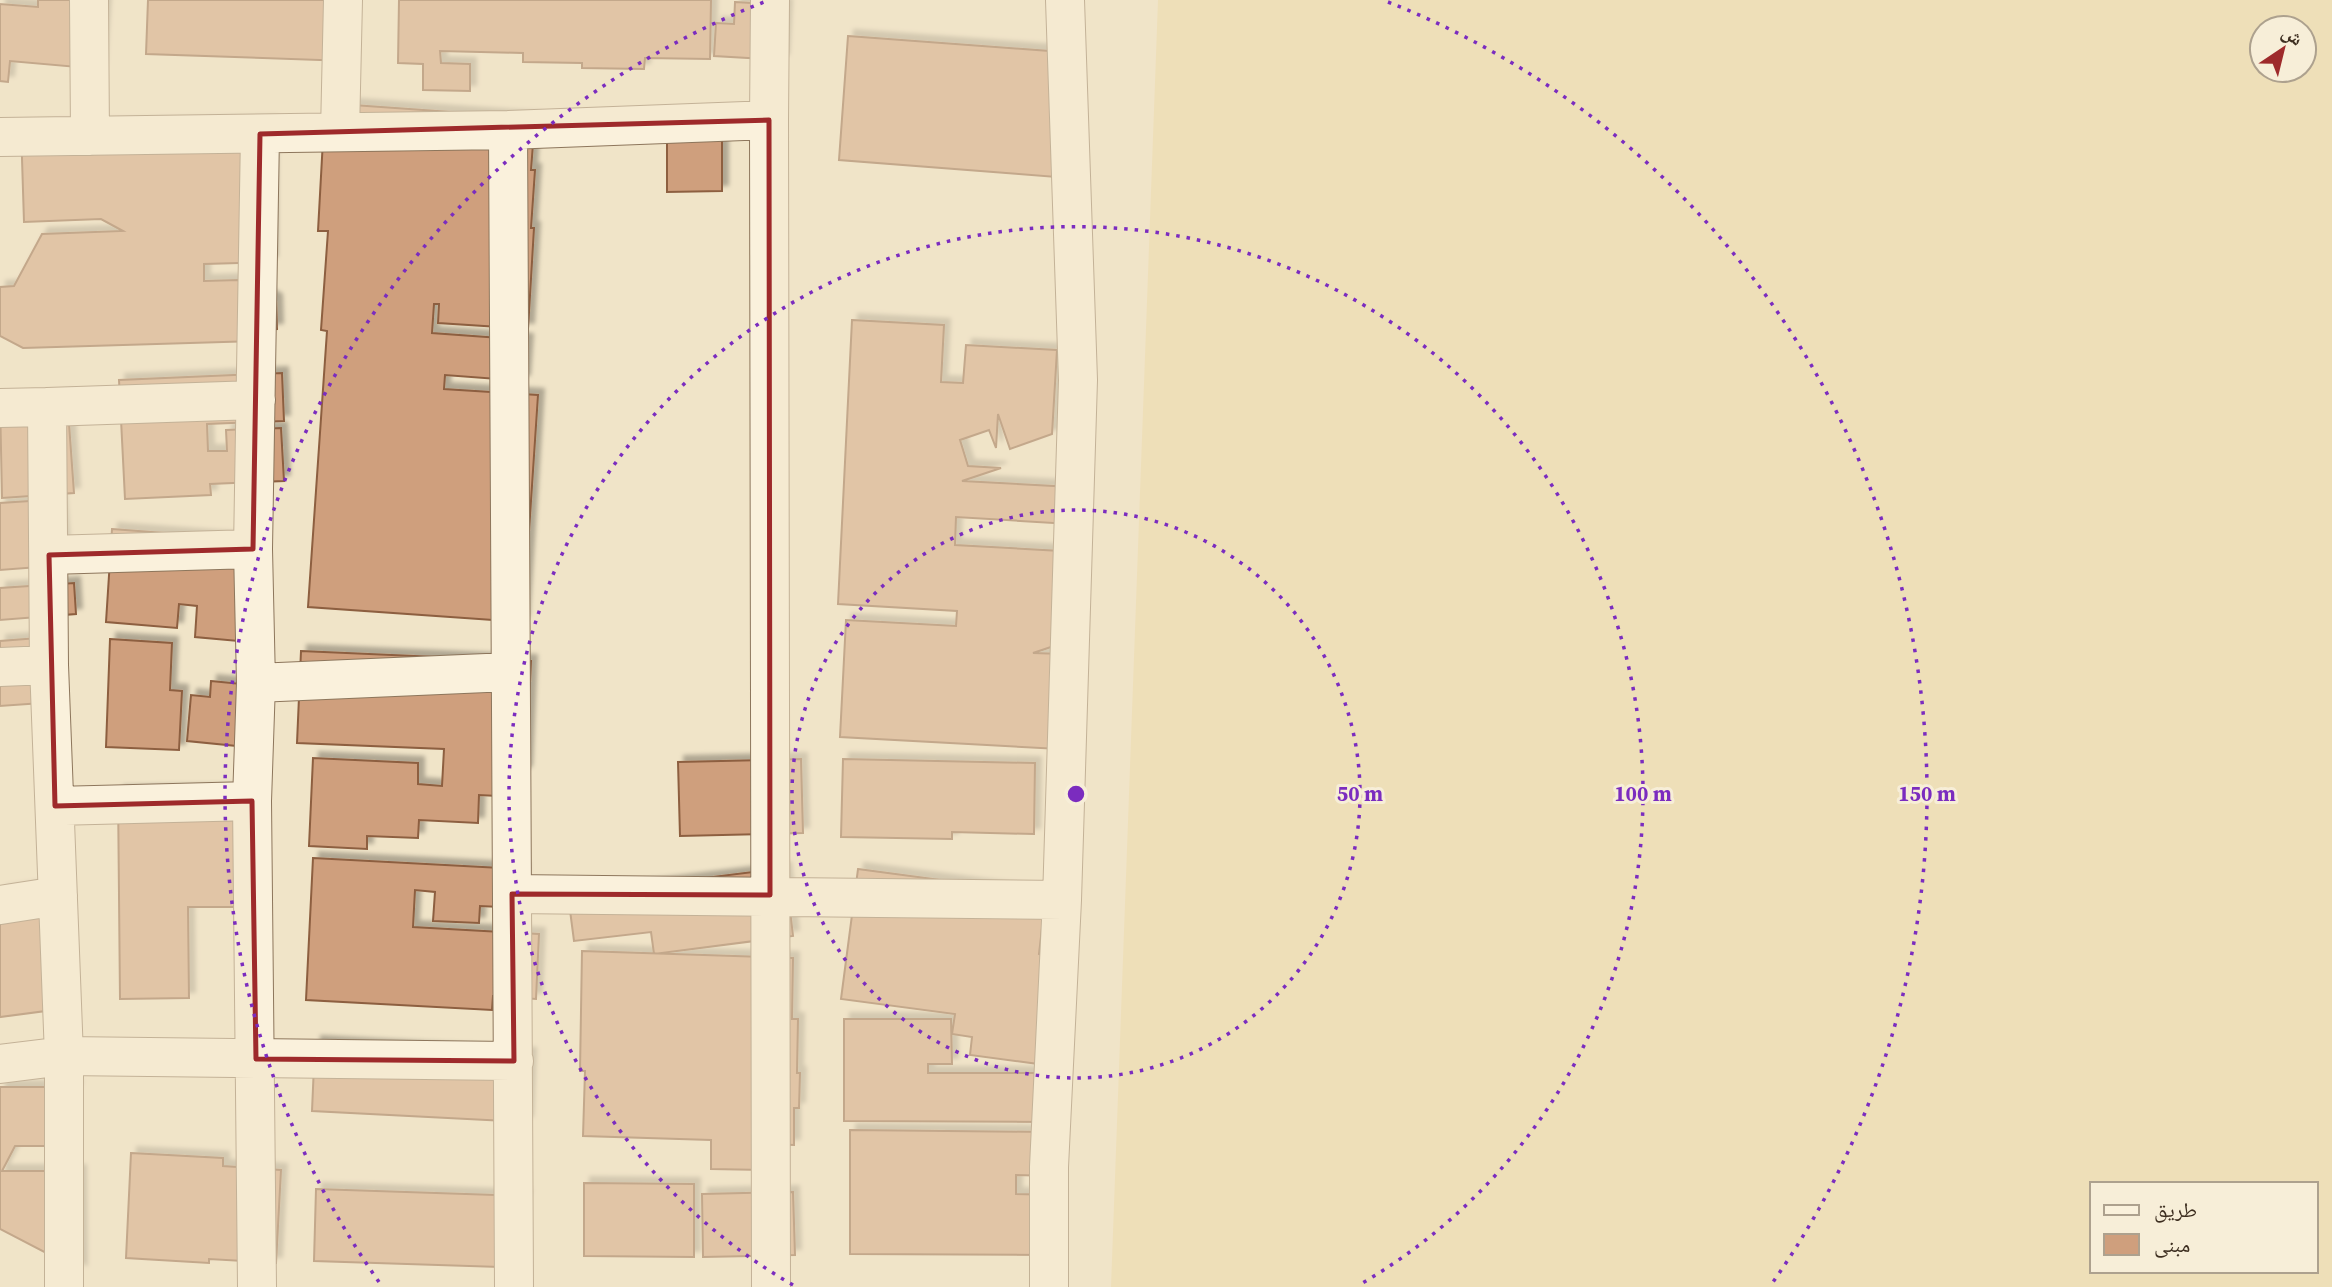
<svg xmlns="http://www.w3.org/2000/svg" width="2332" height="1287" font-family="'Source Serif 4','Noto Naskh Arabic',serif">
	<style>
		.sand { fill: #ecd9a5; fill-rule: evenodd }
		.building { fill: #cf9f7d; stroke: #8d5f41; stroke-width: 2; filter: url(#shadow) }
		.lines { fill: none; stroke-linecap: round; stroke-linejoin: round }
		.street-casing { stroke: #8d765c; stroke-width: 40 }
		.street { stroke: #faf1dc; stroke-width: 38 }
		.marked { fill: none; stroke: #9e2a2b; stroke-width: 5; stroke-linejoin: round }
		.ring { fill: none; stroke: #7b2cbf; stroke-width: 3.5; stroke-dasharray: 3.5 7 }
		.centre { fill: #7b2cbf; stroke: #f7eed8; stroke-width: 3.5 }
		.ring-label { font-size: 21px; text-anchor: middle; font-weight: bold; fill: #7b2cbf; stroke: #f7eed8; stroke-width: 6; stroke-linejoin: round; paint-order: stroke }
	</style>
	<defs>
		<filter id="shadow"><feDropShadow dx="6" dy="-6" stdDeviation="2" flood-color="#0004"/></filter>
	</defs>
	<rect width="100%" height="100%" fill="#f0e4c8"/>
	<path class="sand" d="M1158,0H2332V1287H1111ZM2262,28H2304V70H2262ZM2092,1184H2316V1271H2092Z"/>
	<path class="building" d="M38,0H105L100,69L10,61L8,82L0,81V4L38,7Z
		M148,0H349L348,61L146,54Z
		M399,0H711L710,59L645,58L644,69L582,68V63L523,62V53L440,51L441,63L470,64V91L423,90V64L398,63Z
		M735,2L786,5L783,60L714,56L716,23L734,24Z
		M848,36L1063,52L1056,177L839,160Z
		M325,103L535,118L531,170H535L531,228H534L528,329L438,323L439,304H434L432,333L527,340L524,381L445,375L444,389L538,395L523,622L308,607L327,331L321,330L328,231H318Z
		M271,122V262L204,264V281L239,280L276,300L277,329L241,331L260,341L23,348L0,336V287L14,286L42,234L123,231L101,219L24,222L21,127Z
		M667,133H722V191L667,192Z
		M852,320L944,325L941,382L963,383L966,345L1057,350L1052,434L1010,449L998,414L996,448L989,430L960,440L968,466L1001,468L962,481L1072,487L1070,524L956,517L955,545L1061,551L1057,645L1033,653L1064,654L1059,749L840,737L846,620L956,626L957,611L838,604Z
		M282,373L284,421L207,424L208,451H227L226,430L281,428L284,481L210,484L211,495L125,499L119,380Z
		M67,396L74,493L2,498L0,401Z
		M60,499L65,565L0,570V503Z
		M112,529L256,540L249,642L195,637L197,606L179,604L177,628L106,622Z
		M74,583L76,614L0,620V588Z
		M51,637L56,702L0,706V641Z
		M110,639L172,643L170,690L182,691L179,750L106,747Z
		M301,651L531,661L526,771L498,796L479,795L478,823L419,820L418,838L367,836V849L309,846L313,758L418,763V784L442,786L444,749L297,743Z
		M211,681L263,686L257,748L187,741L191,695L210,697Z
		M801,759L803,833L680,836L678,762Z
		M843,759L1035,763L1034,834L952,832V839L841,837Z
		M258,790L260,907H188L189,998L120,999L118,792Z
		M313,858L522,869L520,908L480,906L479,923L433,921L435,892L415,890L413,927L539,934L536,999L493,996L492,1010L306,1000Z
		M785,868L793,936L654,954L651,932L574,941L568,895Z
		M858,869L1046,894L1039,954L1047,956L1046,1065L970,1055L972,1037L952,1034L955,1014L841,999Z
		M62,883L53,1010L0,1017V892Z
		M582,951L793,958L792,1019H798L797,1073H800L799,1108H794V1145L765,1144L764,1170L711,1169V1140L583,1136L585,1071H580Z
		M844,1019H951L952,1064H928V1073H1052V1122L844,1121Z
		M315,1042L530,1054L527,1122L312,1111Z
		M0,1087H76L50,1146H15L2,1171H80L81,1271L0,1229Z
		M850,1130L1053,1132V1176L1016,1175V1194L1058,1195V1255L850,1254Z
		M131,1153L223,1158V1166L281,1170L276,1263L209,1259V1263L126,1258Z
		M584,1183L694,1184V1257L584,1256Z
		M316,1189L525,1196L500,1267L314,1261Z
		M793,1192L795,1255L703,1257L702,1194Z"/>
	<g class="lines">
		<g class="street-casing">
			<path id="street" d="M89,0L90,136
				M770,0L769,120L771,1287
				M508,130L514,1287
				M340,132L343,0
				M0,137L508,130L769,120
				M47,407L256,400
				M0,408L47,407L49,665L64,1056V1287
				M49,555L253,549
				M0,667L49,665
				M256,683L510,672
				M55,806L252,801
				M512,894L1062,900
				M0,905L58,896
				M0,1064L64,1056L514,1061
				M257,1287L252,801L256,683L253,549L260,134
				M1049,1287V1167L1062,900L1078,380L1065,0"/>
		</g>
		<use href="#street" class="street"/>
	</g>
	<path d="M0 0H2332V1287H0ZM769,120L770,895L512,894L514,1061L256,1059L252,801L55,806L49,555L253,549L260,134Z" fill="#f0e4c8" fill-opacity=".55" fill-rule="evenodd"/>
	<path class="marked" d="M769,120L770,895L512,894L514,1061L256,1059L252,801L55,806L49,555L253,549L260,134Z"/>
	<g class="ring">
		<circle cx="1076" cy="794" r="284"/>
		<path d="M793 1285A567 567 0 1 1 1359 1285"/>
		<path d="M379 1282A851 851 0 0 1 764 2M1388 2A851 851 0 0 1 1773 1282"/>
	</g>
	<circle cx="1076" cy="794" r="10" class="centre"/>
	<g class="ring-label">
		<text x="1360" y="801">50 m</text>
		<text x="1643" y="801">100 m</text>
		<text x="1927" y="801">150 m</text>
	</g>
	<rect x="2090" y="1182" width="228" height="91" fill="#f7eed8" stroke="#ada18e" stroke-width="2"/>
	<rect x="2104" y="1205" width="35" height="10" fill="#faf1dc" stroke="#ada18e" stroke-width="2"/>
	<text x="2154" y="1217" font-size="21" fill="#3d2e20">طريق</text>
	<rect x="2104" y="1234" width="35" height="21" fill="#cf9f7d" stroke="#ada18e" stroke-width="2"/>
	<text x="2154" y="1252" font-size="21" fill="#3d2e20">مبنى</text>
	<g transform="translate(2283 49) rotate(35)"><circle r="33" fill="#f7eed8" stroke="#ada18e" stroke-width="2"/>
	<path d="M0-5L12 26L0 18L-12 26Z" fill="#9e2a2b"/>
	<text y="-10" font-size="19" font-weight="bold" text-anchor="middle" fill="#3d2e20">ش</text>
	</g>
</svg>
